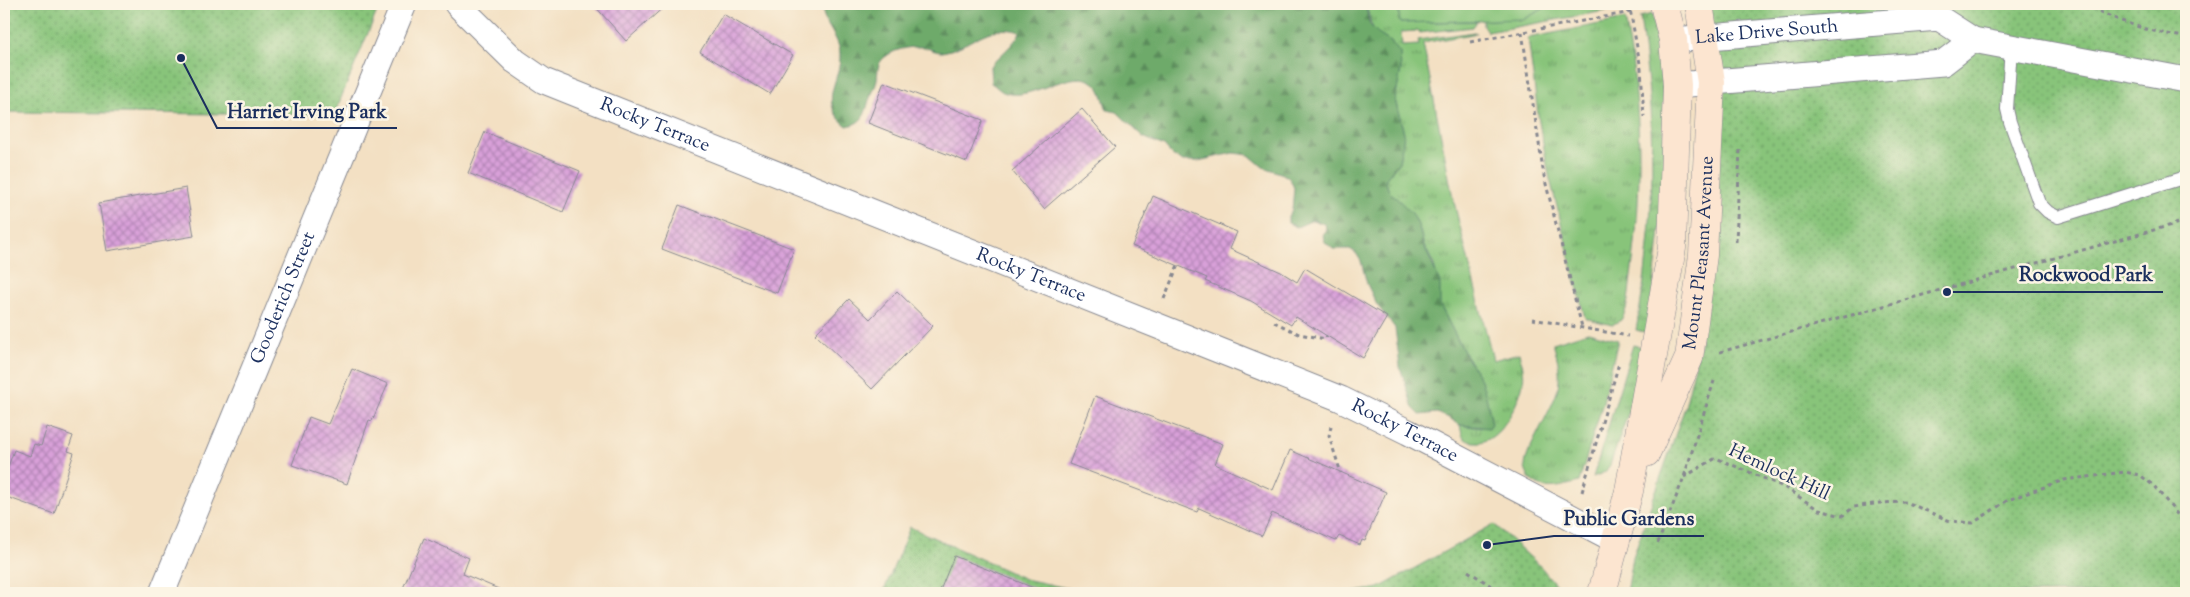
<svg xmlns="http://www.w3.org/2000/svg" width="2190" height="597" font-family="'Sorts Mill Goudy',serif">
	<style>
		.grass { fill: url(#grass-tufts); stroke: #527a6c }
		.forest { fill: url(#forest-firs); stroke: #446c64 }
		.park { fill: url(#park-dots); stroke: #527a6c }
		.garden { fill: #88c47a; stroke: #527a6c }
		.building { fill: url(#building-cross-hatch) }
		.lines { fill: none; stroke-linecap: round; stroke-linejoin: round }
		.lane-casing { stroke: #878890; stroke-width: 14 }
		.street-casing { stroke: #878890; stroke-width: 27 }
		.secondary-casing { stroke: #878890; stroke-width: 29 }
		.path { stroke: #878890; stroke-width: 3; stroke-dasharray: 4 4; stroke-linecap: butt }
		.lane { stroke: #fff; stroke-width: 12 }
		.street { stroke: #fff; stroke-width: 25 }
		.secondary { stroke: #fce5d0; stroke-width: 28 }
		.labels { text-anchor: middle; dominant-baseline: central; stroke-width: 5; stroke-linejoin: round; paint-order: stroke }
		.street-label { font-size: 19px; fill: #1b2f5e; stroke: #fcf5e5 }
		.leader { fill: none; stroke: #1b2f5e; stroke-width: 2 }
		.callout-dot { fill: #1b2f5e; stroke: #fcf5e5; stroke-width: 2 }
		.callout-label { font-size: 20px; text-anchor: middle; font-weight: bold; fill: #1b2f5e; stroke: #fcf5e5; stroke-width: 5; stroke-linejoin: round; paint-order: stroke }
	</style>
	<defs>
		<pattern id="grass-tufts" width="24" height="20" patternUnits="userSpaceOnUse" patternTransform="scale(1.25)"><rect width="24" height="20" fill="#88c47a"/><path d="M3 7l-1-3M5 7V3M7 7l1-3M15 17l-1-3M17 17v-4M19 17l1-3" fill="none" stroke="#6ea067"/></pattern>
		<pattern id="forest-firs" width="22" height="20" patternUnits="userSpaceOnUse" patternTransform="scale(1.25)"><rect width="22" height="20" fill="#6eaa6a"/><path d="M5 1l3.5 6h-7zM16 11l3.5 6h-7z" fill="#5a8b5a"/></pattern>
		<pattern id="park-dots" width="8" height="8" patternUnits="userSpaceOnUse" patternTransform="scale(1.25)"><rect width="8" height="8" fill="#88c47a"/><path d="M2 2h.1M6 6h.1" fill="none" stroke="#6ea067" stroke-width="1.8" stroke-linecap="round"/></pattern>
		<pattern id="building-cross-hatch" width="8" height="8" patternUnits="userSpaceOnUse" patternTransform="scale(1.25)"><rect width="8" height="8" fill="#d9a0d9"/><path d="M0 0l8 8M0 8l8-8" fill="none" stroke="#af83b3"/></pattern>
	</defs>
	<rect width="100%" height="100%" fill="#fcf5e5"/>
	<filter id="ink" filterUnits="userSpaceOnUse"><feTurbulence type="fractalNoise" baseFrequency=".02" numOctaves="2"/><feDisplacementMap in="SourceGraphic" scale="10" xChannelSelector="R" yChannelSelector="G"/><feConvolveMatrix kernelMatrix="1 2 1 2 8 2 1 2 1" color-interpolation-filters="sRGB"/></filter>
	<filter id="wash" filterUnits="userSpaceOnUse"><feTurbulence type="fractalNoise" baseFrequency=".0096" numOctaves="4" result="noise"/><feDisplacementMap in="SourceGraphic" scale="20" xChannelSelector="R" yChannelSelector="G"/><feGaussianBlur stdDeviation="1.12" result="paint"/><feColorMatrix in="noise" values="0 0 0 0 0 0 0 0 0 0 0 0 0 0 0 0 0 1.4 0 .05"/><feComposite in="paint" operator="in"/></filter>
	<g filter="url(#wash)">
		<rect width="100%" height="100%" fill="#f3e0c3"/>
		<path class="grass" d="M1365,4H1398L1400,23L1477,21L1473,27L1418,33L1417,31L1401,32L1402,46L1419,45L1418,40L1474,32L1477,33L1423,43L1453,198L1493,360L1519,353C1522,363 1525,372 1523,383C1519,403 1499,445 1475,442C1469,442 1465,440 1462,435L1460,425L1481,428L1490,414L1481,380L1465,354L1440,305L1434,265L1423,243L1419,227L1389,191L1385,179L1399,162L1404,133L1395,100L1401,69L1391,42C1366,29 1374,25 1365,4Z
			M1552,4H1622V8L1488,32L1483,26V20L1524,19Z
			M1652,14L1660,65L1664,105L1665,188L1648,333L1636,330C1650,256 1655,183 1650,108C1648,77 1644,47 1640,17Z
			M1625,19C1642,103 1643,191 1631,276C1629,290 1629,308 1621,320L1612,325L1585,318L1549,175L1539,122L1528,38Z
			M1588,332L1618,340L1602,406L1579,482C1563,486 1544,493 1531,480C1528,476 1525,471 1525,466C1525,452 1551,411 1557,392C1562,374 1558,360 1553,343Z
			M1633,345L1645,348L1630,408L1610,465L1605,472L1593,477Z"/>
		<path class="forest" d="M823,4H1365L1370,25L1381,36L1391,42L1400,53L1401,69L1395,100L1404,133L1403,142L1399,162L1385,180L1389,191L1412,213L1419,227L1423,243L1440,282V305L1465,354L1481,380L1486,396L1492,424L1489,428L1460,425L1449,418L1437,413L1420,415L1413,408L1400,367L1395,328L1377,305L1367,284L1361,261L1356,253L1350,249H1333L1324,241L1323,234L1326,229L1324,224L1313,220L1297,227L1288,223V216L1292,210L1294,188L1290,179L1283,174L1263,167L1249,155L1233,153L1198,161H1183L1172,155L1164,146L1143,137L1117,112L1107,110C1104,103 1103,94 1099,88C1078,59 1032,105 1003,92C999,90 995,85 991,83L990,66C998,57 1017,42 1020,32C988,21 969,49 941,52C935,52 929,48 923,47C908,46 890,50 881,61C877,66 878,73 877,79C876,87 872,93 869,100C865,115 863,123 847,126C816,101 841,83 840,54C840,36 819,21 823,4Z"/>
		<path class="park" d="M4,4H380L334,115L4,112Z
			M1706,4H2186V593H1627L1633,557L1685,407L1700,345Z
			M1494,524L1541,567L1556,585V593H1349L1379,588Z
			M910,527L1025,579L1090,593H883Z"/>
		<path class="garden" d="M1398,4H1552L1524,19L1400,23Z"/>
		<g id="blocks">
			<path class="building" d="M593,4H667L626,41Z
				M723,14L793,55L770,94L700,52Z
				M884,82L983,120L967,162L868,123Z
				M1082,109L1115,147L1044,209L1012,171Z
				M485,132L580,171L563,212L468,173Z
				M186,188L194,236L107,251L99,203Z
				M1153,196L1237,232L1230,249L1281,272L1297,282L1305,268L1387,317L1363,358L1296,317L1291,325L1251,301L1205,281L1207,278L1132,246Z
				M679,205L794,249L777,293L662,249Z
				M897,291L933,326L872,389L815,334L849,299L870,319Z
				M352,369L388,384L372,421L369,420L347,484L292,465L309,417L328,424Z
				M1095,396L1223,444L1215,464L1273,490L1290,450L1386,492L1365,541L1362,540L1360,545L1339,536L1336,541L1272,513L1262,536L1199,508L1197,512L1069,464Z
				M47,427L73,436L68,451L74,453L54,514L4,496V478L14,450L30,456L34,444L41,446Z
				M424,538L469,558L463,574L508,593H401Z
				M954,556L1044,592V593H939Z"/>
		</g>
	</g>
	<g filter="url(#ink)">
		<use href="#blocks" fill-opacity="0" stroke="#878890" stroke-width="1"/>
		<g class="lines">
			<g class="lane-casing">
				<path id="lane" d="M2011,47L2007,109L2010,122L2039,203L2048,212L2058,217L2186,177"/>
			</g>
			<g class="street-casing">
				<g id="street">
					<path id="s1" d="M457,4L515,61L544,81L1341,399L1408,432L1615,540"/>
					<path id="s2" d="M1673,40L1939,18L1973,40L1943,63L1677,85"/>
					<path d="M1973,40L2186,80"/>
					<path id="s3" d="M162,593L404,4"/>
				</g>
			</g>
			<g class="secondary-casing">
				<g id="secondary">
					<path id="s4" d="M1646,453L1689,358L1703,255L1711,82L1699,4"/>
					<path d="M1602,593L1629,491L1672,248L1677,85L1673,40L1664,4"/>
				</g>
			</g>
			<path class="path" d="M1629,4L1641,69L1644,117
				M2085,4C2115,21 2152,33 2186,37
				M1522,32L1544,176L1582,327
				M1470,42L1631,12
				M1736,242L1740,149
				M1164,299L1178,265
				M1532,319L1628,336
				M1274,322L1299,334L1325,339L1327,336
				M1720,352L2186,221
				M1331,426L1329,436L1341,473
				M1684,477L1716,458L1784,487L1819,510L1842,516L1854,507L1880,503L1906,502L1950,521L1973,523L2008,500L2064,480L2125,472L2140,475L2154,486L2186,525
				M1582,492L1619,363
				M1658,543L1684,477L1714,381
				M1468,571L1502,593"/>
			<use href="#lane" class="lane"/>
			<use href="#street" class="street"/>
			<use href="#secondary" class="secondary"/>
		</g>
	</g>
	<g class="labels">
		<g class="street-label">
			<text stroke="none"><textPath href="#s2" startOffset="94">Lake Drive South</textPath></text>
			<text stroke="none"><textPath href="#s1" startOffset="236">Rocky Terrace</textPath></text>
			<text stroke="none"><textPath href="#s4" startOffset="210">Mount Pleasant Avenue</textPath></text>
			<text stroke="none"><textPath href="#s1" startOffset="641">Rocky Terrace</textPath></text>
			<text stroke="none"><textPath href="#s3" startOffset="319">Gooderich Street</textPath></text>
			<text stroke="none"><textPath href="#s1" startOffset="1046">Rocky Terrace</textPath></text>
			<text transform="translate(1779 473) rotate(25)">Hemlock Hill</text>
		</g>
	</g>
	<path class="leader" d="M181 58L217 128H397M1947 292L2009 292H2163M1487 545L1554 536H1704"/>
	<g class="callout-dot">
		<circle cx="181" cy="58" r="5"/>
		<circle cx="1947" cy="292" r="5"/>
		<circle cx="1487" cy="545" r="5"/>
	</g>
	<g class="callout-label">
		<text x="307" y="118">Harriet Irving Park</text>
		<text x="2086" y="281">Rockwood Park</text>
		<text x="1629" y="525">Public Gardens</text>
	</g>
	<rect width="2190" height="597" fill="none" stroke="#fcf5e5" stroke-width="20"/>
</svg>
